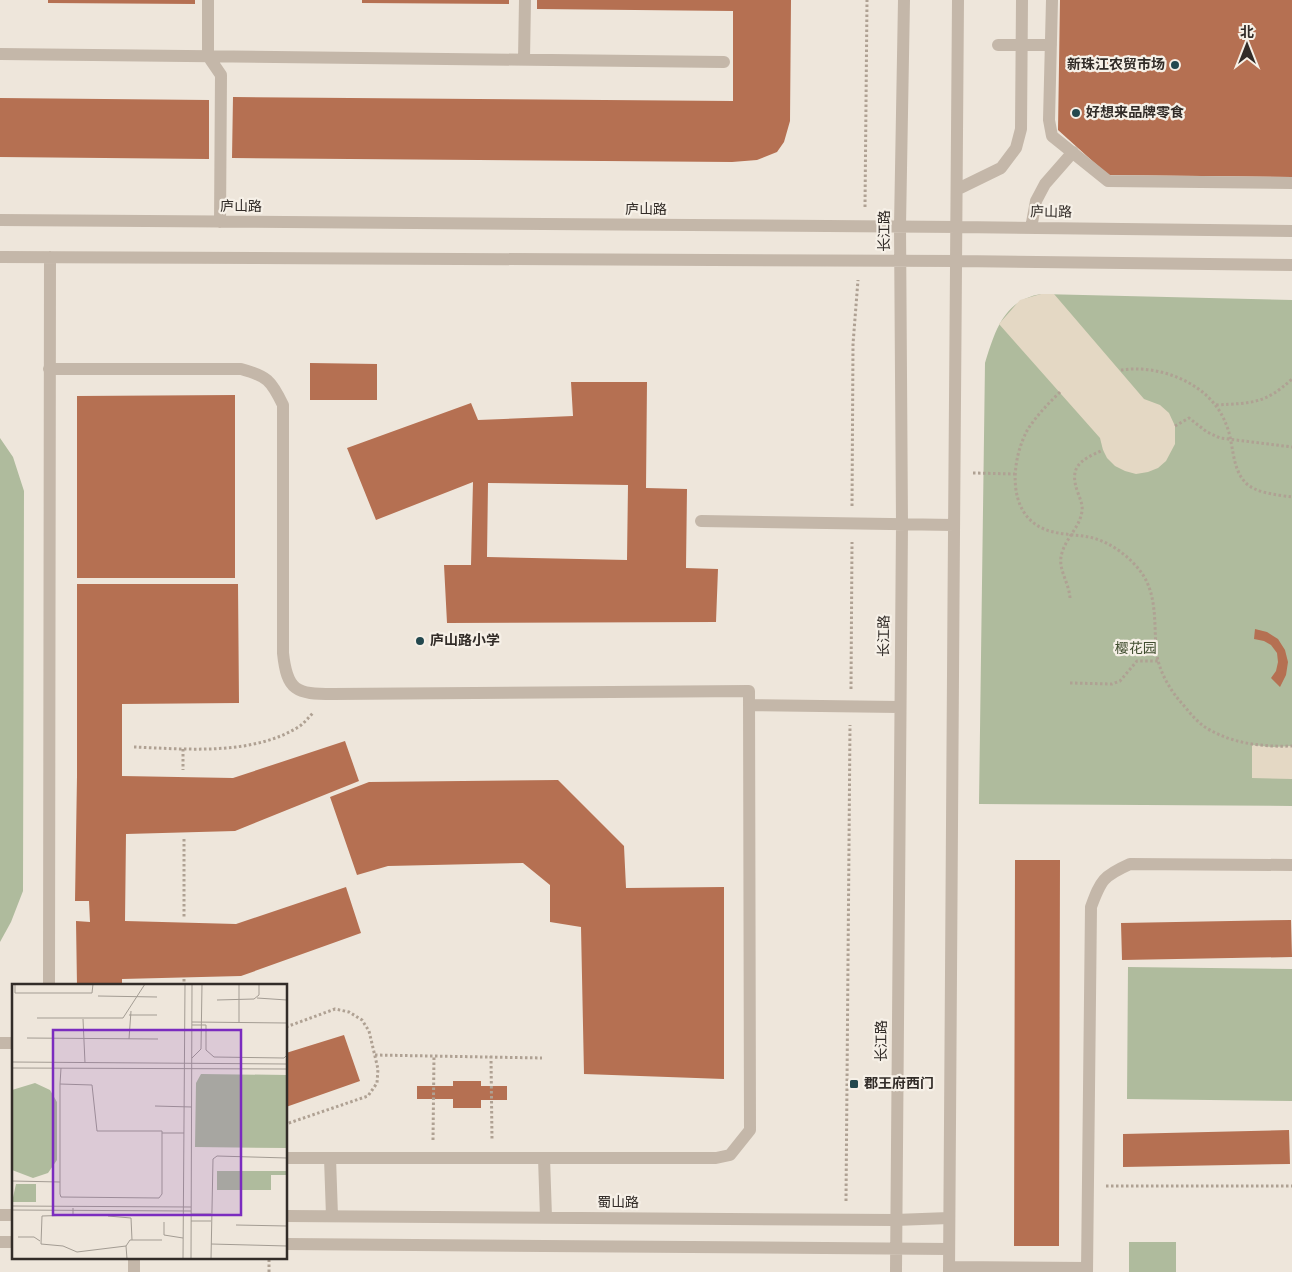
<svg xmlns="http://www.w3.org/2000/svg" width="1292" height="1272" font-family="Overpass,'Noto Sans SC',sans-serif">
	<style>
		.green { fill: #afbb9d }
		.plaza { fill: #e4d8c4 }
		.building { fill: #b57052; fill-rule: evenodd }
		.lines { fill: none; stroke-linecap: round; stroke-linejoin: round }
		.path { stroke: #afa193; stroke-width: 3; stroke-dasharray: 2.5 2.5; stroke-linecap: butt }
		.minor { stroke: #c4b7a9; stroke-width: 12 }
		.poi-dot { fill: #23484e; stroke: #f6f0e7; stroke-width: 2 }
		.labels { text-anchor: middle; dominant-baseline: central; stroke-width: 4.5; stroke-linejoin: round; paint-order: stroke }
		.poi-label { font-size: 14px; font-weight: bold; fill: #322c28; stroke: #f6f0e7; text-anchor: start }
		.street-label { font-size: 14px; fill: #322c28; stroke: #f6f0e7 }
		.park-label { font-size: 14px; fill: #404d2f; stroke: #f6f0e7 }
		.inset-road { fill: none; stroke: #a39c93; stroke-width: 1 }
		.view { fill: #7b2cbf; fill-opacity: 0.15; stroke: #7b2cbf; stroke-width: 2.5 }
		.inset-edge { fill: none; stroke: #322c28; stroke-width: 2.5 }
	</style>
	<rect width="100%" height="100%" fill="#eee6db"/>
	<path class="green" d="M1041,294L1292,300V806L979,804L985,363C995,331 1004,300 1041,294Z
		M0,438L13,457L24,491L23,891L11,922L0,942Z
		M1128,967L1292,969V1101L1127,1099Z
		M1129,1242H1176V1272H1129Z"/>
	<path class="plaza" d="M1041,294H1054L1144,399L1160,405L1169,413L1175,426V444L1166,461L1158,468L1148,472L1136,474L1125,471L1115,466L1107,458L1103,450L1100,438L999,324L1020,300Z
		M1252,745L1273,747L1292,746V779L1252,778Z"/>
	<path class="building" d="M48,0H195V4L48,3Z
		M362,0H509V4L362,3Z
		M537,0H791L790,121L784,142L777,152L757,160L732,162L232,158L233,97L733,101V11L537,9Z
		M1060,0H1292V177L1108,175L1058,130Z
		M0,98L209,100V159L0,157Z
		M310,363L377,364V400H310Z
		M571,382H647L646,488L687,489L686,568L718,569L716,622L447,623L444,565H471L473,482L376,520L347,448L471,403L478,420L573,416ZM488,483L628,485L627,560L487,557Z
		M235,395V578H77V396Z
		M77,584H238L239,703L122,704V776L233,778L345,741L359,781L235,831L126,834L125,921L236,924L346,887L361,933L241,976L122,979V986H77L76,921L90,922L89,901H75L77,776Z
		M1255,629L1267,632L1278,639L1285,650L1288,662L1286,675L1280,687L1271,678L1276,671L1278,662L1277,653L1271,645L1264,641L1254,639Z
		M558,780L624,846L626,888L724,887V1079L584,1074L581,927L550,922V885L523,863L388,866L357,875L330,797L369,782Z
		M1015,860H1060L1059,1246H1014Z
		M1291,920L1292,957L1122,960L1121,923Z
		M344,1035L360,1081L286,1107V1053Z
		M453,1081H481V1086H507V1100H481V1108H453V1099H417V1086H453Z
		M1289,1130L1290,1164L1123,1167V1134Z"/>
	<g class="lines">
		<path class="path" d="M865,207L867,0
			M1121,370C1161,364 1211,384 1226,424C1234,442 1231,467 1245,482C1254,493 1278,495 1292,497
			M1060,392C1048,404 1037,415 1028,429C1011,459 1006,513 1044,529C1058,535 1074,534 1089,537C1109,541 1129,556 1141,572C1159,597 1153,628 1157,656C1160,672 1169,688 1179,700C1188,710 1196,722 1208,729C1234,744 1263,747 1292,746
			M1216,405C1252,403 1265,404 1292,379
			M1175,426L1189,418L1207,432L1220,438L1292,447
			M973,473L1015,474
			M852,506L853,344L858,280
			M1070,598C1069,583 1059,571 1061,557C1064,539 1080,528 1082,511C1083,505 1080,499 1078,493C1068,466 1081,460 1103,450
			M1070,683L1112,684L1120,681L1137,661H1159
			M851,689L852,542
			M134,747C187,749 253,756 300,726C305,722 309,717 314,712
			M183,749V770
			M184,839V918
			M184,979V986
			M286,1027L335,1009L349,1012L362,1020L369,1031L378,1069L377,1083L368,1096L286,1124
			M375,1055L542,1058
			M491,1056L492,1141
			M433,1140L434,1055
			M1106,1186H1292
			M846,1201L850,725
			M269,1272V1258"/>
		<path class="minor" d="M208,0V56L221,75L220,222
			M1052,0L1049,120L1052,136L1108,181L1292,183
			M998,45H1051
			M0,54L724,62
			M524,59L525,0
			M958,189L1001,168L1016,148L1021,129L1022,0
			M0,220L958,227L1292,231
			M1031,228L1036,201L1045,184L1073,152
			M0,257L958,261L1292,265
			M49,369H241C267,376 271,380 283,405V653C287,691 296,694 333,694L749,691L750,1130L730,1155L716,1158H286
			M701,521L954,525
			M749,705L899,707
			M49,986L50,257
			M0,1043H14
			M330,1158L332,1216
			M544,1158L546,1217
			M0,1215H14
			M286,1216L895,1220L949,1218
			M0,1242H14
			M286,1244L949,1249
			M949,1267L1087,1268
			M134,1272V1258
			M896,1272L902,524L900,226L904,0
			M949,1272C949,848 957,424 958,0
			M1087,1272L1091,907C1101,880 1103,876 1130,864L1292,865"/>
	</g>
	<g class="poi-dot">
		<circle cx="1175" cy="65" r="5"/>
		<circle cx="1076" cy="113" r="5"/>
		<circle cx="420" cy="641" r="5"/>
		<rect x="849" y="1079" width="10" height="10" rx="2.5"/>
	</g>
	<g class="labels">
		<g class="poi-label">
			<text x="1165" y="65" text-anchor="end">新珠江农贸市场</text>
			<text x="1086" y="113">好想来品牌零食</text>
			<text x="430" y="641">庐山路小学</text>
			<text x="864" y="1084">郡王府西门</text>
		</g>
		<g class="street-label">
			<text x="241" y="207">庐山路</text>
			<text x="646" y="210">庐山路</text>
			<text transform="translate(1051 213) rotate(1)">庐山路</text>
			<text transform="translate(885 231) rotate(-90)">长江路</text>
			<text transform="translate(885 636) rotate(-89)">长江路</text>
			<text transform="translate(882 1041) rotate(-90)">长江路</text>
			<text x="618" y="1203">蜀山路</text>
		</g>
		<g class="park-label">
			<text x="1136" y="649">樱花园</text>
		</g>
	</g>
	<g transform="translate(12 984)">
		<rect width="275" height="275" fill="#eee6db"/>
		<path d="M189,90L275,91V164L183,163L184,99ZM23,99L38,106L45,118V176L36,189L21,194L0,186V106ZM205,187H274V191H259V206H205ZM4,200H24V218H0Z" fill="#afbb9d"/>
		<path class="inset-road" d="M3,0V9H80L81,0M86,12L145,13M245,14L275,16M205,16L242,15L247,11V0M117,31H145M25,34H111L133,0M71,35L73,79M180,38L275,39M227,38V0M180,41H194V66L202,73L272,74L275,71M15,54L146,55M117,55L119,27M180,74L189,65L190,0M0,78L275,80M0,84L275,85M48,100L80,101L85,147H150V210L147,214L49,213L48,210V100L49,84M143,122L180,123M150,149H172M0,197L48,198M0,222L179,223M61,224V231L30,232L29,260L51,262L65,268L114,262L115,275M0,226L179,227M179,230H199M96,232L119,234L120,256M179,237H199M152,238V251L171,254M224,241L275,242M6,253H22L28,257M199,260L275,262M114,262L118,256H150M171,275L173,0M179,275L180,0M199,275L201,175L205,172L275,174"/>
		<path class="view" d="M41,46H229V231H41Z"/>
		<rect width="275" height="275" class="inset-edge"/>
	</g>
	<g transform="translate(1247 45)" stroke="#f6f0e7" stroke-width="4" paint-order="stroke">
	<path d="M0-4L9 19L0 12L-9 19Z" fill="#322c28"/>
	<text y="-8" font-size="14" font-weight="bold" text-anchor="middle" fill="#322c28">北</text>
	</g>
</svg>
